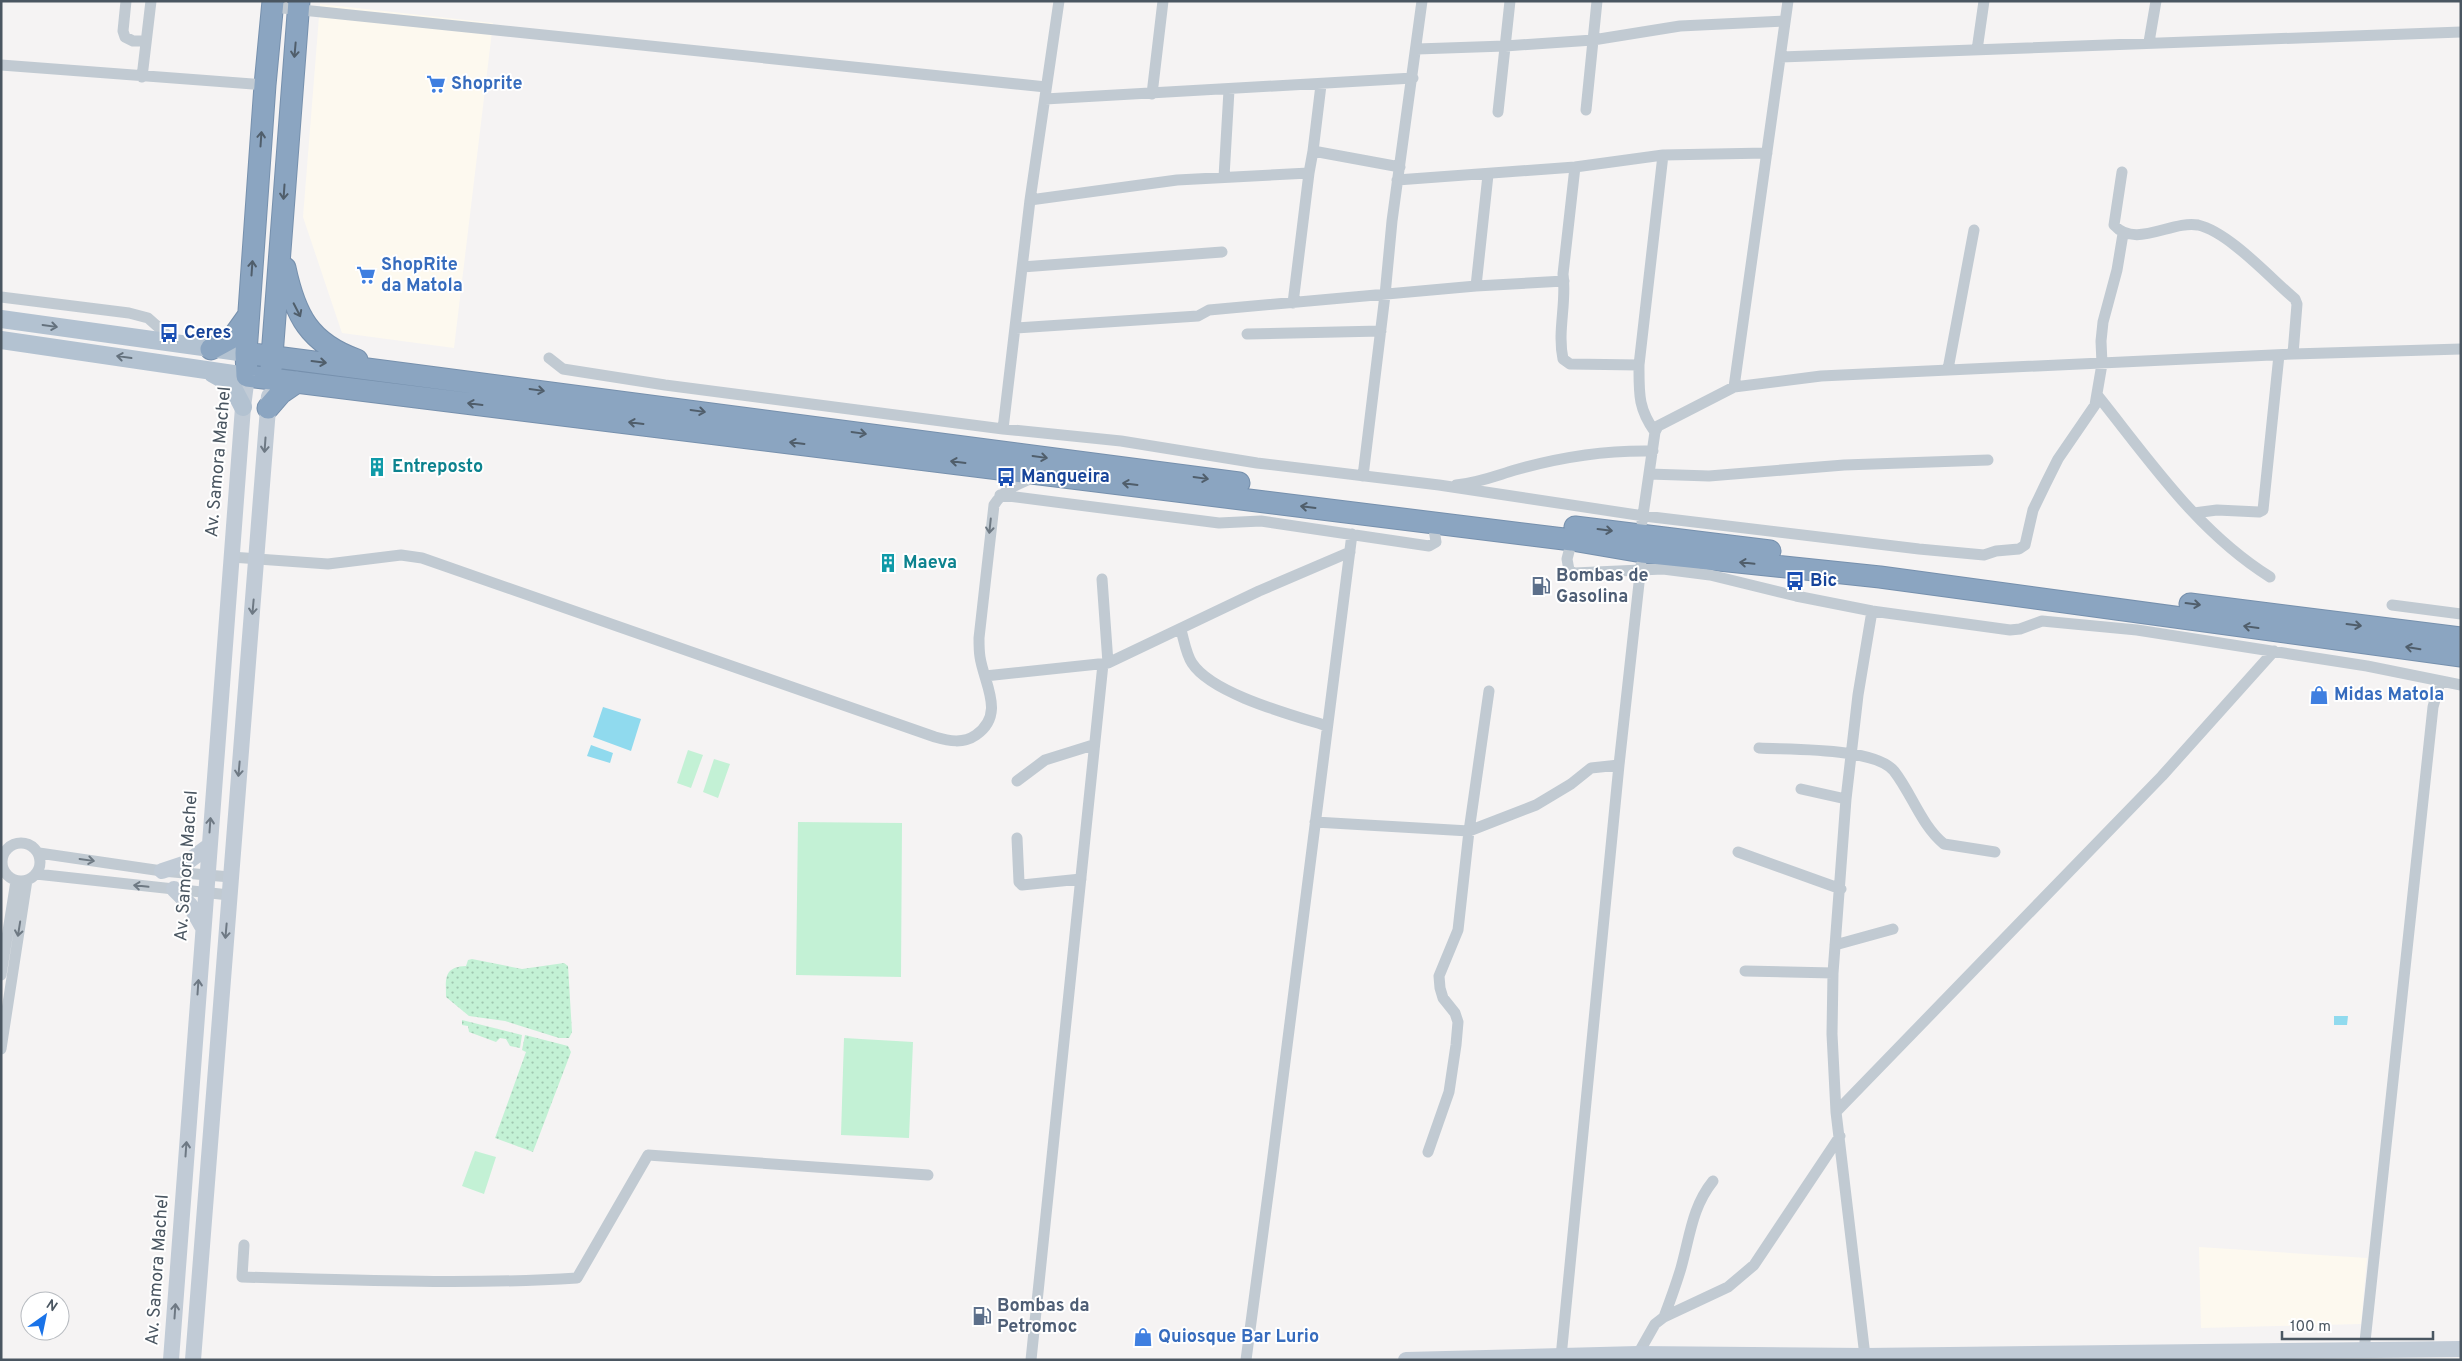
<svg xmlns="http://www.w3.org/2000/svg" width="2462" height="1361" font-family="Overpass,sans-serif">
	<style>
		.commercial { fill: #fdf9ef }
		.park { fill: url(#park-dots) }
		.pitch { fill: #c3f1d5 }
		.water { fill: #90daee }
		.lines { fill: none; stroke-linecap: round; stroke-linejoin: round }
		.highway-casing { stroke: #7690ad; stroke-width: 23 }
		.street { stroke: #c1cad2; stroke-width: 11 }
		.secondary { stroke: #c1cbd6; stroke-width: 16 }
		.primary { stroke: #b3c2d1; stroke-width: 18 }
		.highway { stroke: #8ba5c1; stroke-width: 21 }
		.oneway { stroke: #505e6b }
		.oneway2 { stroke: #64717d }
		.oneway3 { stroke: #6e7984 }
		.oneway4 { stroke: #6e7983 }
		.labels { text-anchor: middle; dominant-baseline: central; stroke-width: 4; stroke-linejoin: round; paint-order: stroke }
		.shop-label { font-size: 18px; font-weight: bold; fill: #366cbe; stroke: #fff; text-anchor: start }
		.transit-label { font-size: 18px; font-weight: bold; fill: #164399; stroke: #fff; text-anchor: start }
		.street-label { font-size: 18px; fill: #4a5661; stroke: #fff }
		.culture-label { font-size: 18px; font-weight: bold; fill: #0d838f; stroke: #fff; text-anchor: start }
		.service-label { font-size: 18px; font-weight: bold; fill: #4e5e75; stroke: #fff; text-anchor: start }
	</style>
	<defs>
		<pattern id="park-dots" width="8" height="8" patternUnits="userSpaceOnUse" patternTransform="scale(1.25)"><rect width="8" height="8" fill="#c3f1d5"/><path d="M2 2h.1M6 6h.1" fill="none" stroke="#a0c6b0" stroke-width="1.8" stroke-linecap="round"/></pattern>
	</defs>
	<rect width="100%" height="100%" fill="#f5f3f3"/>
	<path class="commercial" d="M320,4L493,23L454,348L342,333L303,217Z
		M2199,1247L2367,1258L2361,1324L2201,1328Z"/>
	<path class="park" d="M472,959L522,969L564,963L568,966L572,1032L569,1038H559L505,1021L469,1016L446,997C446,979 443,967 466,966L468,960Z
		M462,1020L522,1035L520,1048L510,1046L506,1039L500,1038L496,1042L469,1032L468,1026L462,1025Z
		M525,1035L568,1046L571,1052L533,1152L495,1138L526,1052L522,1050Z"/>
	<path class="pitch" d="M688,750L703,755L691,788L677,783Z
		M714,759L730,764L718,798L703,792Z
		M798,822L902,823L901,977L796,975Z
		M844,1038L913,1042L909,1138L841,1135Z
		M475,1151L496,1157L484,1194L462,1186Z"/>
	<path class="water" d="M603,707L641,719L631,751L593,737Z
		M591,745L613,753L610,763L587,756Z
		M2334,1016H2348L2347,1025H2334Z"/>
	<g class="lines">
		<g class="highway-casing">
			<path id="highway" d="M273,1L265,85L246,353L247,376L1572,540L1642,552L1880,577L2461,656
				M285,268C295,315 309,343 357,360
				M211,349L233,337L248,316
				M246,353L1239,483
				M271,369L299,1
				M268,408L281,393L297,382
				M1575,527L1770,551
				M2190,604L2461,638"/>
		</g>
		<path class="street" d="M126,1L123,31L125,37L133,41H146
			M273,7L1046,87
			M2149,42L2156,1
			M1417,49L1505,46L1593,40L1680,26L1785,21
			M1977,50L1984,1
			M1781,57L2461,32
			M1,65L265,85
			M142,77L151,1
			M1152,94L1163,1
			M1045,99L1413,78
			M1586,110L1597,1
			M1498,112L1510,1
			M1313,151L1321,85
			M1575,167L1563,274C1567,302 1557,331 1563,359L1570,364L1639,365
			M2122,172L2114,225C2135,249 2172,220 2198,225C2229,232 2271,279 2295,299L2297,304L2293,354
			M1224,177L1229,90
			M1397,180L1575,167L1663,155L1767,153
			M1030,200L1177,180L1309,173L1313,151L1400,167
			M1022,267L1222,252
			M1476,286L1488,175
			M1,297L129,313L148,318L176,343
			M1293,303L1309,173
			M1016,328L1198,316L1209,310L1476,286L1564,281
			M1247,334L1381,331
			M549,358L563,369L665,385L1003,429L1121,441L1257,463L1439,485L1644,516L1919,549L1984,555L1996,551L2019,549L2025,545L2033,510L2046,483L2058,459L2095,405L2102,364L2101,341L2103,322L2117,270L2123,234
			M1948,369L1974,230
			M1734,387L1788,1
			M2098,396C2150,461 2198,532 2270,577
			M1003,429L1030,200L1059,1
			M1655,432C1638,408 1639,394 1639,365L1663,155
			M1649,474L1709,476L1844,465L1988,460
			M1363,476L1385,295L1392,221L1422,1
			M1456,485C1478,483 1495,476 1515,470C1560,457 1606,450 1653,451
			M1000,495L1219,523L1261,521L1429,546L1436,542L1433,523
			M2194,513L2217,510L2259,512L2263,510L2279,355
			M1642,522L1655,432L1658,426L1734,387L1821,376L2293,354L2461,349
			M1572,540L1567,559L1569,570L1574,573L1663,569L1710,575L1796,596L1872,611L2010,630L2020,629L2042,621L2137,630L2367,666L2461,685
			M231,557L328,564L401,555L422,558L935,737C949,741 963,744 976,735C1006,714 984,684 980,657C979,651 979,644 979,638L994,505C1004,489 1018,484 1035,477
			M1102,579L1108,663
			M2392,605L2461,614
			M1181,630C1184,640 1186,654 1192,663C1212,694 1292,715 1327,726
			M985,676L1108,663L1259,591L1350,552
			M1759,748C1789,750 1874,747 1894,771C1912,794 1921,825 1944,844L1995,852
			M1017,781L1045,760L1093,745
			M1801,789L1846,799
			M1315,822L1469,831L1536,805L1571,784L1591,768L1619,765
			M1017,838L1019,882L1022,885L1081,879
			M2 862a19 19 0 1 1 38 0a19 19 0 1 1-38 0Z
			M1738,852L1841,889
			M39,853L162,871L230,877
			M36,874L229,895
			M1835,945L1893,929
			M1745,971L1833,973
			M1,975L16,881
			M1,1049L27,880
			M1836,1112L2162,776L2274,651
			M1428,1152L1449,1092L1456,1045L1458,1022L1455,1013L1443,998L1440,988L1439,976L1458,930L1469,831L1489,691
			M244,1245L242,1277C354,1280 466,1285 577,1278L648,1155L928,1175
			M1664,1317C1670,1301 1676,1285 1681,1268C1690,1236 1692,1207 1713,1181
			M2364,1351L2433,707L2440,682
			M1638,1354L1655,1324L1664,1317L1728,1287L1754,1265L1840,1136
			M1865,1356L1836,1112L1832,1034L1833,973L1846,799L1858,695L1872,611
			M1561,1357L1619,765L1641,565
			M1031,1360L1103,664
			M1246,1360C1283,1085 1318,810 1352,534"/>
		<path class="secondary" d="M162,871L186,863L209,846
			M174,889L190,905L202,926
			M171,1360L243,407L247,376
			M193,1360L269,396
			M1406,1360L1638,1354L1865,1356L2461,1349"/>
		<path class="primary" d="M1,319L246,353
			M1,340L247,376
			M213,374L231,384L243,407"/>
		<use href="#highway" class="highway"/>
	</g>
	<defs><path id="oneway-shaft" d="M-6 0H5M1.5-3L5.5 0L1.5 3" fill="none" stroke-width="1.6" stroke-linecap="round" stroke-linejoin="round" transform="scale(1.25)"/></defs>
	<g class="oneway">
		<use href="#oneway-shaft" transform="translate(295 50) rotate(95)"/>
		<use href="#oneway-shaft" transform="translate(261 139) rotate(-86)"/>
		<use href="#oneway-shaft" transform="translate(284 192) rotate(94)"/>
		<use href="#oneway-shaft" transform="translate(252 268) rotate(-86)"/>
		<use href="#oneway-shaft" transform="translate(297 310) rotate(63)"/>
		<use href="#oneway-shaft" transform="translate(319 362) rotate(7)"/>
		<use href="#oneway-shaft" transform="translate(537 390) rotate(8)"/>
		<use href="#oneway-shaft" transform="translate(475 404) rotate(-173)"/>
		<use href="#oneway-shaft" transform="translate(698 411) rotate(8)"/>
		<use href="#oneway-shaft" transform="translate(636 423) rotate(-173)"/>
		<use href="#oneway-shaft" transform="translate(859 433) rotate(8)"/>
		<use href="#oneway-shaft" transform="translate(797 443) rotate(-173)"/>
		<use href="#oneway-shaft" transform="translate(1040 457) rotate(8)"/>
		<use href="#oneway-shaft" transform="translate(958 462) rotate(-173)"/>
		<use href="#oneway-shaft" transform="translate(1201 478) rotate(8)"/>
		<use href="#oneway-shaft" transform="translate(1130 484) rotate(-173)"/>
		<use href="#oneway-shaft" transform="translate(1308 507) rotate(-173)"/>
		<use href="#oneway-shaft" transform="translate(1605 530) rotate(7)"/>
		<use href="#oneway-shaft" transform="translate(1747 563) rotate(-174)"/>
		<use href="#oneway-shaft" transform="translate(2193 604) rotate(7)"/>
		<use href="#oneway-shaft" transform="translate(2354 625) rotate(7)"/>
		<use href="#oneway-shaft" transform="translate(2251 627) rotate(-172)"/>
		<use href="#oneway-shaft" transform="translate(2413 648) rotate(-171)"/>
	</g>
	<g class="oneway2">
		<use href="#oneway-shaft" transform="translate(50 326) rotate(8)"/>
		<use href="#oneway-shaft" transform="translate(124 357) rotate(-172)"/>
	</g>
	<g class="oneway3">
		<use href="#oneway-shaft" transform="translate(265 445) rotate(94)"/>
		<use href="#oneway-shaft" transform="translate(253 607) rotate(95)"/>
		<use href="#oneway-shaft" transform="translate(239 769) rotate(95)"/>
		<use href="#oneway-shaft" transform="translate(210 825) rotate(-86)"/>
		<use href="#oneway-shaft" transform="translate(226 931) rotate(95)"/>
		<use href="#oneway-shaft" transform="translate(198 987) rotate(-86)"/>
		<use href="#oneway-shaft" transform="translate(186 1149) rotate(-86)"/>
		<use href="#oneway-shaft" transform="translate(175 1311) rotate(-86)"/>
	</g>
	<g class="oneway4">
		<use href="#oneway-shaft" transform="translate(990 526) rotate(96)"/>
		<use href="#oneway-shaft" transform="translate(87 860) rotate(8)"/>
		<use href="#oneway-shaft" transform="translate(141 886) rotate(-174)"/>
		<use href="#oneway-shaft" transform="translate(19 929) rotate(99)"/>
	</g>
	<defs>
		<g id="supermarket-bare" transform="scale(1.5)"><path d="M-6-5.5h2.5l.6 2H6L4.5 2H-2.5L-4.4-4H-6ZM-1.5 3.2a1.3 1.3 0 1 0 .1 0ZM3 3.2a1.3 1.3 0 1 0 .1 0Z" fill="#3f7fe0" stroke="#fff" stroke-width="2.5" paint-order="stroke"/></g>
		<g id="bus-bare" transform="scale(1.5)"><path d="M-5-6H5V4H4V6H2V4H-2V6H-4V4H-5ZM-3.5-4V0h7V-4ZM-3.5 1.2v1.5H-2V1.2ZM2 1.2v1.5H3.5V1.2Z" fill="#1a4fb4" stroke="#fff" stroke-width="2.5" paint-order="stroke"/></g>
		<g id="building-bare" transform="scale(1.5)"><path d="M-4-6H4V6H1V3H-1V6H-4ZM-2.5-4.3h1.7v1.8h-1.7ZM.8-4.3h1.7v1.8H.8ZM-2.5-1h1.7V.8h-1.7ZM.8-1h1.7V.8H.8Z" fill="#0f9aa8" stroke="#fff" stroke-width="2.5" paint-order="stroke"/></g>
		<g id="fuel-bare" transform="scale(1.5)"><path d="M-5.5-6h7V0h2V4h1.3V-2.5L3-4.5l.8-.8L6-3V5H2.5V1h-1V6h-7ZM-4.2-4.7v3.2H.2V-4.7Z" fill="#5c6f8a" stroke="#fff" stroke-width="2.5" paint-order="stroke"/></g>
		<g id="shop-bare" transform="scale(1.5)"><path d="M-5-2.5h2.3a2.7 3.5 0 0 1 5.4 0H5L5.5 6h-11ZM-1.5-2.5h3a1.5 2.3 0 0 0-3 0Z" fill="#3f7fe0" stroke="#fff" stroke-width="2.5" paint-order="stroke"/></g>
	</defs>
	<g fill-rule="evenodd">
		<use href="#supermarket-bare" x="436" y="84"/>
		<use href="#supermarket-bare" x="366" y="275"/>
		<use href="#bus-bare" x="169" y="333"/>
		<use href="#building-bare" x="377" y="467"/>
		<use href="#bus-bare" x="1006" y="477"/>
		<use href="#building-bare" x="888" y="563"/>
		<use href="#bus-bare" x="1795" y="581"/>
		<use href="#fuel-bare" x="1541" y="586"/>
		<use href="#shop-bare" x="2319" y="695"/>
		<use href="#fuel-bare" x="982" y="1316"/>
		<use href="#shop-bare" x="1143" y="1337"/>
	</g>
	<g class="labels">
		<g class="shop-label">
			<text x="451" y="84">Shoprite</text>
			<text x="381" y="265">ShopRite<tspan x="381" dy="21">da Matola</tspan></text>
			<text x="2334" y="695">Midas Matola</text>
			<text x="1158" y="1337">Quiosque Bar Lurio</text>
		</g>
		<g class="transit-label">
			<text x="184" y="333">Ceres</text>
			<text x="1021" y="477">Mangueira</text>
			<text x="1810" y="581">Bic</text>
		</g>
		<g class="street-label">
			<text transform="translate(219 462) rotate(-85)">Av. Samora Machel</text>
			<text transform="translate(187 866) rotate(-86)">Av. Samora Machel</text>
			<text transform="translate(158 1270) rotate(-86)">Av. Samora Machel</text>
		</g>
		<g class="culture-label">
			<text x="392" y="467">Entreposto</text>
			<text x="903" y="563">Maeva</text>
		</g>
		<g class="service-label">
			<text x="1556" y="576">Bombas de<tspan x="1556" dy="21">Gasolina</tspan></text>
			<text x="997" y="1306">Bombas da<tspan x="997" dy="21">Petromoc</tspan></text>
		</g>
	</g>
	<rect width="2462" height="1361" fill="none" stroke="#4a5661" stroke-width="5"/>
	<g transform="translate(45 1316) rotate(33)"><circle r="24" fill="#ffffff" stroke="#b7bbc0"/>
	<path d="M0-4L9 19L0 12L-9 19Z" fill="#1a73e8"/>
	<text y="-8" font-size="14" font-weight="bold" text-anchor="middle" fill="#4a5661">N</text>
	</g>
	<path d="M2282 1331v8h151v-8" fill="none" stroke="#4a5661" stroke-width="2.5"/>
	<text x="2290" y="1331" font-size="15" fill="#4a5661" stroke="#ffffff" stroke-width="4" paint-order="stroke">100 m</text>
</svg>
